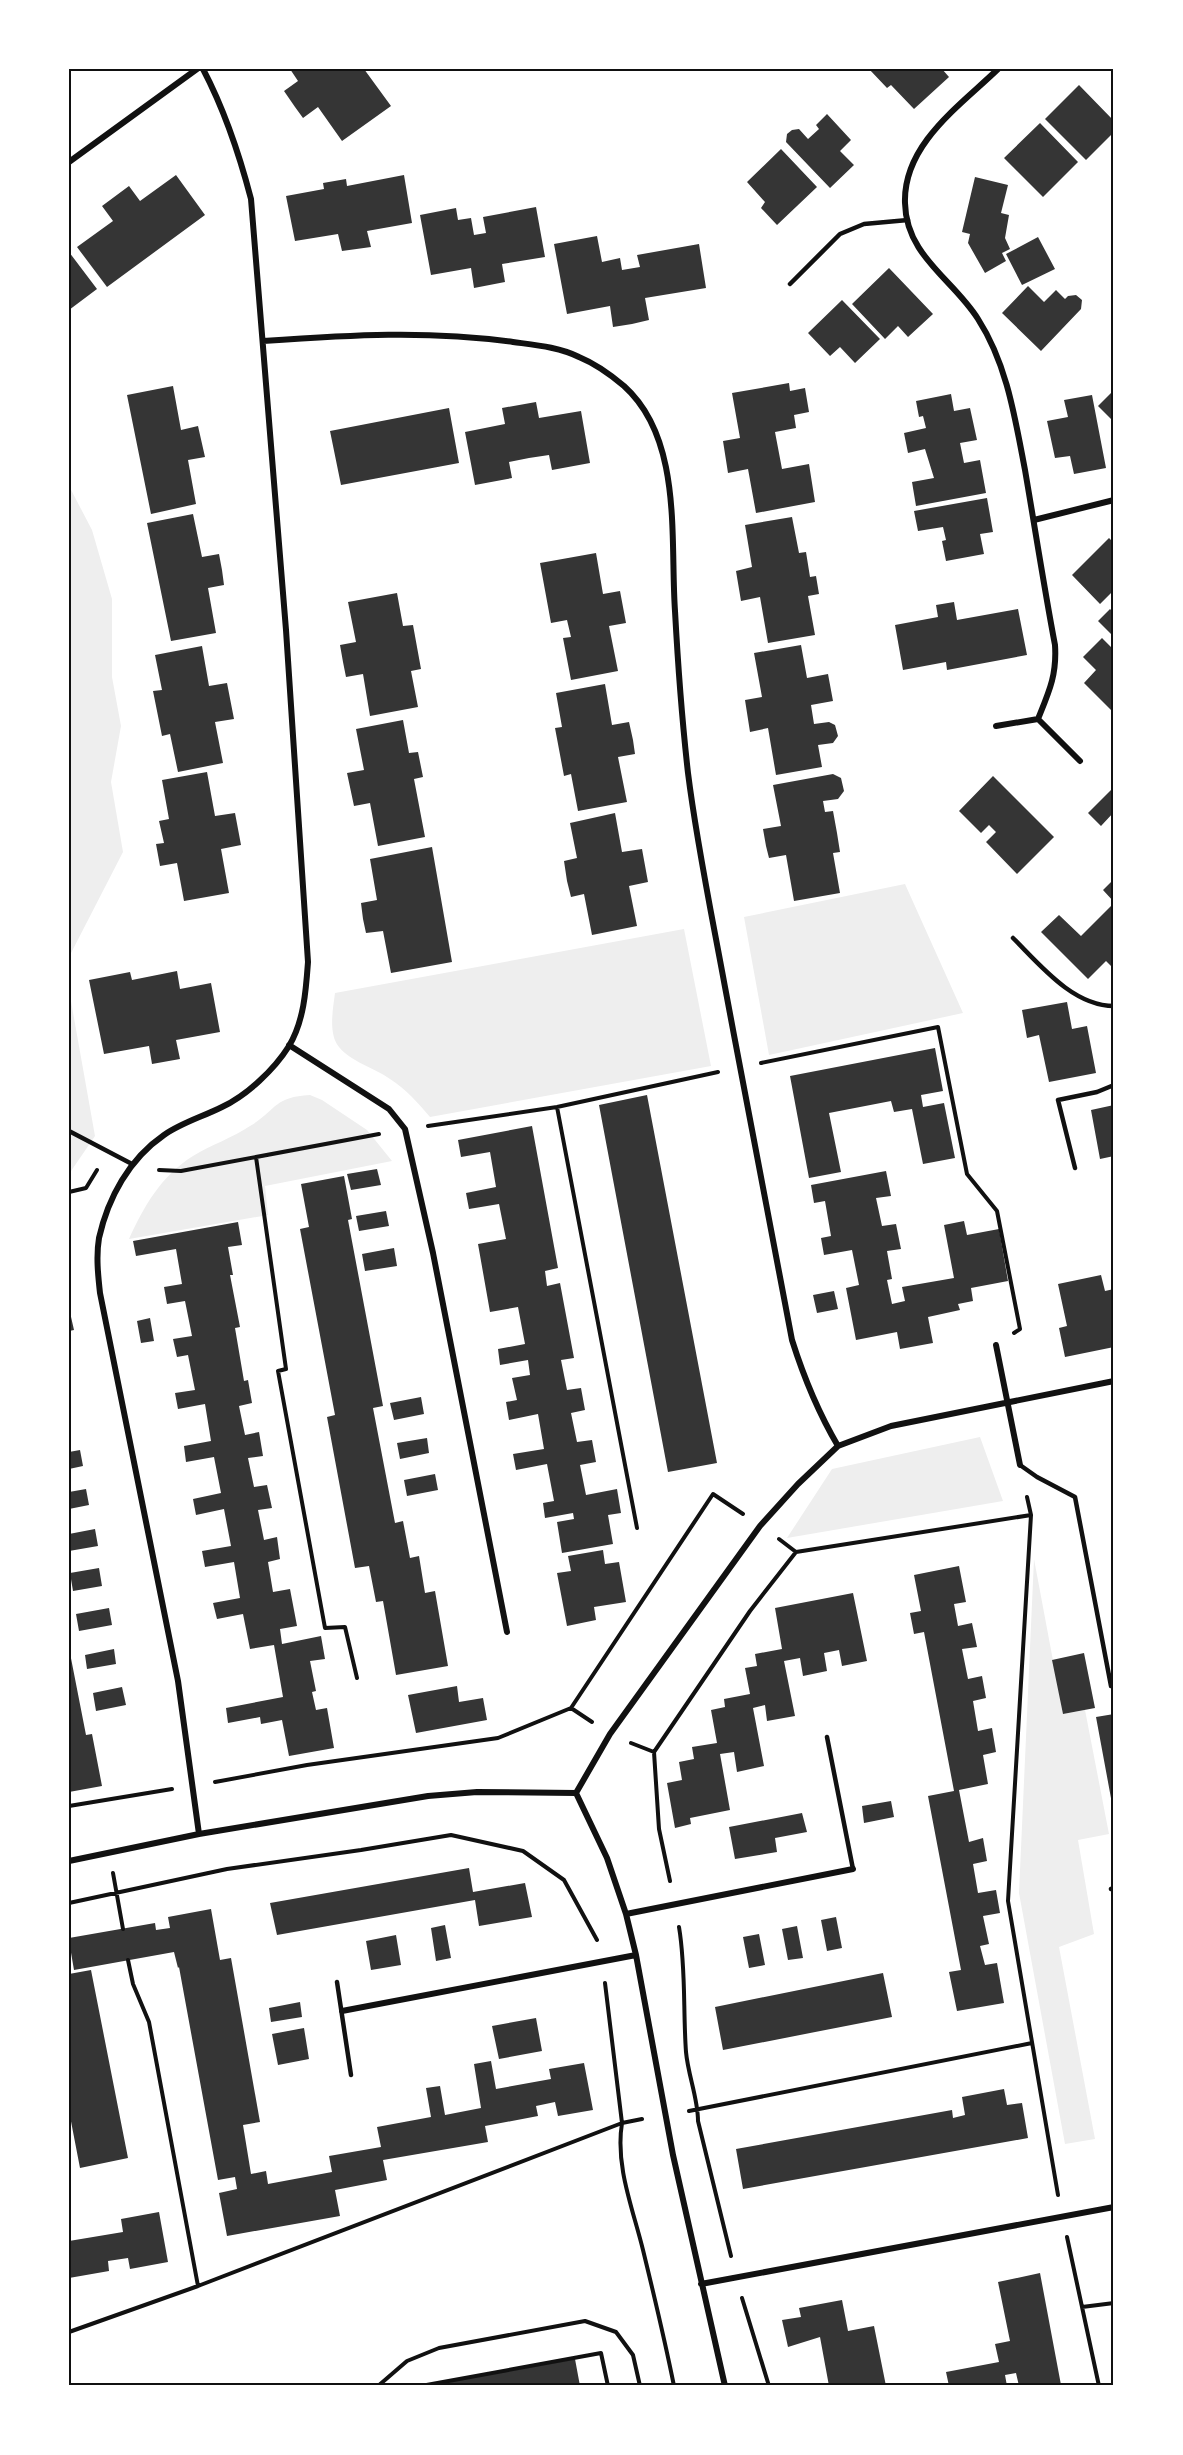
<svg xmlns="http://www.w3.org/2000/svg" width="1183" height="2455" font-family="Poppins,sans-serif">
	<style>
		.green { fill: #eee }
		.building { fill: #353535 }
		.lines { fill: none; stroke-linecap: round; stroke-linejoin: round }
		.path { stroke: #111; stroke-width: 4 }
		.service { stroke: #111; stroke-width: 4.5 }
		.minor { stroke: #111; stroke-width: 6 }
		.neatline { fill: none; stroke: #111; stroke-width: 2 }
	</style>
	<rect width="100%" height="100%" fill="#fff"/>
	<path class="green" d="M69,486L92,530L112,599V677L121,726L111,782L123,852L69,957Z
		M905,884L963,1013L769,1055L744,917Z
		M684,929L711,1066L430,1117C418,1103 406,1089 390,1079C375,1068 351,1062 339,1047C328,1034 333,1009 335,993Z
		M69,990L95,1136L69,1174Z
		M310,1095L322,1100L367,1130L392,1161L265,1186L268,1215L129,1239C144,1206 161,1176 193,1156C211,1145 232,1138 250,1126C277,1110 273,1097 310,1095Z
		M980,1437L1003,1501L787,1538L832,1469Z
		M1034,1559L1063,1714L1085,1710L1109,1834L1078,1840L1094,1934L1059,1947L1095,2139L1065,2144L1019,1893Z"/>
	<path class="building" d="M290,69H364L391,106L342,141L318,107L303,118L295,107L284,91L298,81Z
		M869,69H942L949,77L914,109L891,85L887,88Z
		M1079,85L1114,121V132L1086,160L1045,119Z
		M827,114L851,140L840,151L854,165L830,188L786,142L787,134L792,130L799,129L808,139L819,129L816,125Z
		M1040,123L1078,162L1043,197L1004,158Z
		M781,149L817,187L777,225L761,208L765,202L747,182Z
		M176,175L205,215L107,287L77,247L113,221L102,206L129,186L140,201Z
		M404,175L412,223L367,231L371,247L342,251L338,234L295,241L286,196L324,189L323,183L346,179L347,186Z
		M975,177L1008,185L1001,213L1009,215L1005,238L1010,249L1002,253L1006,261L985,273L968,243L970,234L962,232Z
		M536,207L545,257L502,264L505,282L474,288L471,268L431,275L420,215L456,208L458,220L471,218L474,235L486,233L483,217Z
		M597,236L602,262L620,258L622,270L640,267L637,255L699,244L706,288L645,298L649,320L632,324L613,327L610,306L567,314L554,244Z
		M1038,237L1055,269L1022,285L1006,254Z
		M69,252L97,289L69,310Z
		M889,268L933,314L908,337L898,326L885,339L852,304Z
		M1028,286L1044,302L1056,290L1065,299L1068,296L1076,295L1082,300L1081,309L1041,351L1002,313Z
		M842,300L880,339L855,363L840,347L830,356L808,333Z
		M789,383L790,391L805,388L809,412L794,415L796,428L775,432L782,469L809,464L815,502L756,513L748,469L728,473L723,441L740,438L732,393Z
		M173,386L181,430L198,426L205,457L188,460L196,504L151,514L127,395Z
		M1114,390V422L1098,406Z
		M951,394L954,411L970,408L977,440L960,443L964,463L980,460L986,493L916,506L912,482L934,478L925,449L908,453L904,433L926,428L923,416L919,417L916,401Z
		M1092,395L1106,468L1074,474L1070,456L1055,458L1047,421L1068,417L1064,400Z
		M536,402L539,418L581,411L590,463L552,470L549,455L529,458L509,462L512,478L475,485L465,432L505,424L502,408Z
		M449,408L459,463L341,485L330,431Z
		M987,498L993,532L980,534L984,554L946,561L942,541L946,540L943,527L918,531L914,511Z
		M193,514L202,557L219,554L222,570L224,585L208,588L216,633L171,641L147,523Z
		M792,517L799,553L806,552L810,577L816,576L819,594L808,596L815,635L768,643L760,597L741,601L736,571L752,567L745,525Z
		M1109,538L1114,543V590L1100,604L1072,575Z
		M596,553L603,594L620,591L626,623L609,626L618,671L571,680L563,638L571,637L567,620L551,623L540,563Z
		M397,593L403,626L413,625L421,669L411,671L418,707L370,716L363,674L346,677L343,662L340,645L356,642L348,602Z
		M954,602L957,620L1018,609L1027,655L947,670L946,662L903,670L895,625L938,617L936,605Z
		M1110,609L1114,613V637L1098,621Z
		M1102,638L1114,650V707L1111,710L1084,683L1096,670L1083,657Z
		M801,645L807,678L828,674L833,701L811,705L814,724L829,722L835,725L838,736L833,743L818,745L822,767L776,775L768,728L750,732L745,700L762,697L754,653Z
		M202,646L209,686L227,683L234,719L215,722L223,763L178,772L170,734L162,736L153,691L162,690L155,655Z
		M605,684L612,725L629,722L633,740L635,754L618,757L627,802L578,811L571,774L564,776L555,728L562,727L556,693Z
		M403,720L409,753L418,752L423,777L414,779L425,837L378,846L370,803L354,806L347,773L364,770L356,729Z
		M207,772L215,816L235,813L241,845L221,849L229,893L184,901L177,863L160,866L156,844L164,843L159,821L169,819L162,780Z
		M833,774L841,778L844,791L838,799L823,801L825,812L833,811L837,833L840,852L833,853L840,893L794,901L786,855L769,858L766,846L763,829L781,826L773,785Z
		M993,776L1054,837L1017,874L986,842L996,832L989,825L981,833L959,811Z
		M1114,787V812L1101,826L1088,813Z
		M615,813L622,852L642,849L648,882L629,886L637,926L592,935L584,894L571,897L567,881L564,861L577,858L570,823Z
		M432,847L452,962L391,973L383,931L366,933L363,919L361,903L377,900L370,859Z
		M1114,879V902L1103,890Z
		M1114,903V969L1106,961L1088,979L1041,932L1059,915L1081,936Z
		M177,971L180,989L211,983L220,1032L176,1040L180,1059L152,1064L149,1046L104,1054L89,980L130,972L132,980Z
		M1067,1002L1072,1029L1087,1026L1096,1073L1049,1082L1039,1035L1027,1038L1022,1010Z
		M935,1048L943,1091L921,1095L923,1107L944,1103L955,1158L923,1164L912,1109L894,1112L891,1101L829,1113L841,1172L809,1178L790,1076Z
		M647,1095L717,1463L668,1472L599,1105Z
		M1114,1105V1156L1100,1159L1091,1110Z
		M532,1126L558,1268L545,1271L547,1286L560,1283L574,1358L561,1360L567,1390L581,1388L585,1410L571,1413L577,1442L592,1440L596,1462L580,1465L586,1495L617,1489L621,1513L608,1515L613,1544L562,1553L557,1522L574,1519L573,1513L545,1518L543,1503L554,1501L547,1464L516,1470L513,1454L544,1449L538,1414L509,1420L506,1402L517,1400L512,1378L530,1375L528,1360L500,1365L498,1349L525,1344L518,1307L490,1312L478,1244L506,1239L499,1204L469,1209L466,1193L496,1187L490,1152L461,1157L458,1140Z
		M377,1169L381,1185L351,1190L347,1174Z
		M886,1171L891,1196L876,1198L882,1226L896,1224L901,1249L887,1251L892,1279L887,1280L892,1304L905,1301L902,1287L954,1278L944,1225L964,1221L967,1235L999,1229L1008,1281L971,1288L973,1301L958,1304L960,1310L928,1317L933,1343L900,1349L897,1332L856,1340L846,1288L859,1285L852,1250L824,1255L821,1238L831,1236L825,1201L814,1203L811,1185Z
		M344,1176L352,1219L348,1220L383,1406L373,1408L395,1523L403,1521L410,1558L419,1556L425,1593L435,1591L448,1666L396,1675L383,1601L376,1602L369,1566L355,1568L327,1417L335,1415L300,1229L309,1227L301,1184Z
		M386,1211L389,1226L359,1231L356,1216Z
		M238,1222L242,1245L228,1247L233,1275H230L240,1327L235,1328L244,1381L248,1380L252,1403L239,1406L245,1435L259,1432L263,1456L248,1458L254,1487L267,1485L272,1508L258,1510L264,1540L277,1537L280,1559L268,1562L273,1592L290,1589L297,1626L280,1629L282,1644L321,1636L325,1659L310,1661L316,1691L312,1692L316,1710L327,1708L334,1748L289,1756L282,1720L261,1724L260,1717L228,1723L226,1708L283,1697L274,1645L250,1649L243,1614L217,1619L213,1603L240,1598L234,1562L205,1567L202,1551L231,1546L224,1509L196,1515L193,1499L221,1493L214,1457L186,1462L184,1446L211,1441L205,1404L178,1409L175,1393L195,1390L188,1355L177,1357L173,1339L192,1336L185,1301L167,1304L164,1287L182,1284L176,1249L136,1256L133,1241Z
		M394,1248L397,1266L365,1271L362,1254Z
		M1101,1275L1105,1291L1114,1289V1325L1112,1326L1114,1347L1065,1357L1059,1328L1067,1326L1058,1284Z
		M834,1291L838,1309L817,1313L813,1295Z
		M69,1308L74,1330L69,1331Z
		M150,1318L154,1341L141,1343L137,1321Z
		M421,1397L424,1414L394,1420L390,1403Z
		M427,1438L429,1453L400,1459L397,1443Z
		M80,1450L83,1466L69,1469V1452Z
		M435,1474L438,1490L407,1496L404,1480Z
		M86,1489L89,1505L69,1509V1492Z
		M95,1529L98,1546L69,1551V1534Z
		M603,1550L605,1564L619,1562L626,1602L594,1607L596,1620L567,1626L557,1573L571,1571L568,1556Z
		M959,1566L966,1602L954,1604L958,1626L972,1623L977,1647L962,1649L968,1679L982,1676L986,1698L973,1701L978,1731L992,1728L996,1752L983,1755L988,1784L959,1790L969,1842L983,1838L987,1861L973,1864L978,1893L996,1890L1000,1913L983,1916L989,1944L980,1946L985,1965L997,1963L1004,2003L957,2011L949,1972L961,1970L928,1796L954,1791L924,1632L914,1634L910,1613L921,1611L914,1575Z
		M99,1568L102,1586L73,1591L70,1573Z
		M853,1593L867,1661L842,1666L839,1650L824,1653L827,1671L803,1676L800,1658L784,1661L795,1716L767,1721L765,1705L753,1708L764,1766L737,1772L734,1752L720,1754L730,1810L690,1818L691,1824L675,1828L667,1783L682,1780L679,1762L694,1759L692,1747L717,1743L711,1710L725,1707L724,1699L750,1694L745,1668L757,1666L755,1654L782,1649L775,1608Z
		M109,1608L112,1625L79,1631L76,1614Z
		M69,1648L86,1735L92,1734L102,1786L69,1792Z
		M114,1649L116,1664L87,1669L85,1655Z
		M1084,1653L1095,1708L1063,1714L1052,1660Z
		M457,1686L459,1702L483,1698L487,1720L416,1733L408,1695Z
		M122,1687L126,1705L96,1711L93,1693Z
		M1114,1714V1809H1113L1096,1717Z
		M891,1801L894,1817L864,1823L862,1806Z
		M802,1813L807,1832L775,1838L777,1852L735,1859L729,1827Z
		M469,1868L473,1892L525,1883L532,1917L479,1926L475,1900L277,1935L270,1903Z
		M211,1909L220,1960L231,1958L260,2122L243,2125L251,2174L266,2171L268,2184L332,2172L329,2156L381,2147L377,2127L431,2117L426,2088L440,2086L445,2115L481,2108L474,2064L491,2061L496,2089L551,2079L549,2069L584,2063L593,2110L558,2116L555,2102L536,2106L538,2116L485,2126L488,2142L383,2160L387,2180L335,2190L340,2216L227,2236L219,2193L237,2189L235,2177L218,2180L179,1967L178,1968L174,1952L74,1970L69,1941V1938L155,1923L156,1930L170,1928L168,1917Z
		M836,1917L842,1948L827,1951L821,1920Z
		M445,1925L451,1958L436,1961L431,1928Z
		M797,1926L803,1958L788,1960L782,1929Z
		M759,1934L765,1965L749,1968L743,1937Z
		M396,1935L401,1965L371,1970L366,1941Z
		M91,1970L128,2158L80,2168L69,2111V1974Z
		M883,1973L892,2017L723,2050L715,2007Z
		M300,2002L302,2017L271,2022L269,2008Z
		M536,2018L542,2051L499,2059L492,2026Z
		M304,2028L309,2059L278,2065L272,2034Z
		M1004,2089L1007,2105L1022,2103L1028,2138L743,2189L736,2149L952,2110L953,2118L965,2115L962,2097Z
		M159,2212L168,2262L130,2269L128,2258L108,2261L109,2271L69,2278V2241L123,2232L121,2219Z
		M1040,2273L1061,2385L1019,2386L1016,2373L1005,2375L1007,2386H949L946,2372L999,2362L995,2344L1010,2341L998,2282Z
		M842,2300L848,2331L874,2326L886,2386H829L820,2337L788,2347L782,2320L801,2317L799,2308Z
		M575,2359L580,2386H438L437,2384Z"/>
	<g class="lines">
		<path class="path" d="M761,1063L938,1027L967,1174L997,1211L1020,1329L1014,1333
			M557,1107L637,1528
			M428,1126L557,1107L718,1072
			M256,1157L286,1369L278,1371L325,1628L345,1627L357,1678
			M159,1170L181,1171L379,1134
			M69,1192L86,1188L97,1170
			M1027,1497L1031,1515L1008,1901L1058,2195
			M779,1539L796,1552
			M571,1708L592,1722
			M631,1743L654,1752
			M215,1782L307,1765L498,1738L571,1708L713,1494L743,1514
			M69,1806L172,1789
			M113,1873L123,1929
			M670,1881L659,1829L654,1752L750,1611L796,1552L1031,1515
			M69,1903L227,1869L361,1850L451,1835L523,1851L564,1880L597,1940
			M679,1927C686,1968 683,2011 686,2052C688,2075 698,2098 698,2121L731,2256
			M128,1960L133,1984L149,2022L198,2286
			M605,1983L622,2123C615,2166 633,2209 643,2250C654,2295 665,2341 674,2386
			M689,2111L1032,2043
			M1067,2237L1099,2386
			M742,2298L769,2386
			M1082,2307L1114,2303
			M69,2332L198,2286L622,2123L642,2119
			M378,2386L407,2361L439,2348L585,2321L616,2332L633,2355L640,2386
			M421,2386L601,2353L608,2386"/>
		<path class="service" d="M790,284L840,234L864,224L908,220
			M1013,938C1040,965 1073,1006 1114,1006
			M69,1131L132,1164
			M1075,1168L1058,1100L1097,1092L1114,1085
			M1020,1465L1037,1477L1075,1497L1111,1686
			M827,1737L853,1869
			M1111,1889L1114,1888
			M337,1982L351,2075"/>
		<path class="minor" d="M998,69C961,105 903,144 905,203C906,256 953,279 978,319C1007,364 1015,418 1025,470C1035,528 1044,587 1055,645C1057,675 1049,692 1038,719
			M69,162L197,69
			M263,341C349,335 428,330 513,342C535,345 559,347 579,357C596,364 611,375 624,386C683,439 670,539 675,611C678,666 682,720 688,773C697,845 712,916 725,987C747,1105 770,1223 792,1340C804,1378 818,1412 838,1446L798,1484L760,1526L610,1734L576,1793
			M1034,520L1114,500
			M996,726L1038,719L1080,761
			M289,1045L389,1109L405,1129L433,1253L507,1632
			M996,1345L1020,1465
			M838,1446L891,1426L1114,1381
			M576,1793L607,1858L626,1914L636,1955L673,2155L725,2386
			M199,1834L178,1681L100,1293C98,1275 96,1256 99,1238C108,1198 129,1159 164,1135C181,1123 202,1117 222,1107C247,1095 274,1070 289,1046C304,1021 306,990 308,962L286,630L251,199C239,153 225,111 203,69
			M69,1861L199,1834L428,1796L477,1792L576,1793
			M626,1914L853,1869
			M342,2011L636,1955
			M701,2284L1114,2207"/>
	</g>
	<rect width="1183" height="2455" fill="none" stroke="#ffffff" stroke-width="141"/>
	<rect x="70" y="70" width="1042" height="2314" class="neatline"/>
</svg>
